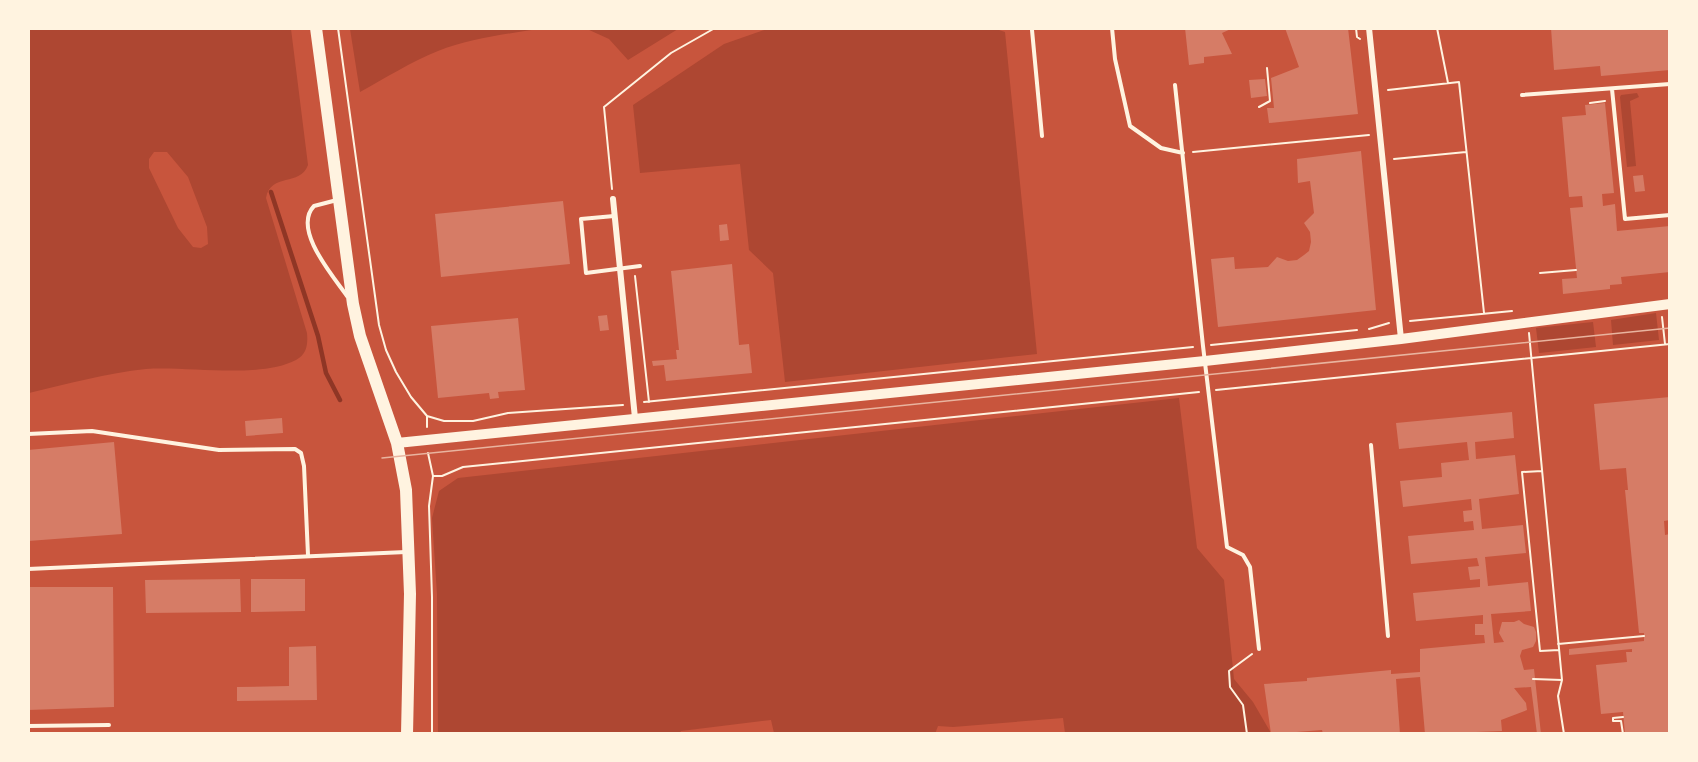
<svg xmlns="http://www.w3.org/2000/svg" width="1698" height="762" font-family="Rubik,sans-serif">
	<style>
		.green { fill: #ae4732; fill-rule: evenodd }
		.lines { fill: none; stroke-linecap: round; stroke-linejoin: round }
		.stream { stroke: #8f3625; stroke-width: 4.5 }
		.building { fill: #d67c66 }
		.path { stroke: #fff3e0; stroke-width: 2 }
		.service { stroke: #fff3e0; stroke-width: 4 }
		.minor { stroke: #fff3e0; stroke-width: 6 }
		.tertiary { stroke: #fff3e0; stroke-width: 10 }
		.secondary { stroke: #fff3e0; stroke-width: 12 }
		.tram { stroke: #e9b49f; stroke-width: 1.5 }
	</style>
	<rect width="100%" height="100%" fill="#c8553d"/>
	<path class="green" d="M28,29H291L308,165C300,187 271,172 266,198L307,333C308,344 307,354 296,360C260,379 188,366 146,369C107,373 67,384 29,393ZM154,152H167L188,177L207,227L208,244L201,248L193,247L178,228L149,168V159Z
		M350,29V28L538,29C505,34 469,39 438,51C411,62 385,78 360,92Z
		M587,29V28L678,29L628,60L609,39Z
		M996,29L1005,32L1037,354L785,382L773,273L749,250L740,164L640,173L633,105L724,44L767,29Z
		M1637,93L1639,97L1630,101L1636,166L1627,167L1620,97L1621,95Z
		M1656,313L1659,340L1613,345L1611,320Z
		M1593,322L1596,347L1539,353L1536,328Z
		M1179,398L1197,548L1224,580L1234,679L1253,702L1271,733H1065L1063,718L953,727L938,726L935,734L774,733L771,720L681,731L679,734L438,733L437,594L432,518L439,491L458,478Z"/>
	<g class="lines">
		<path class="stream" d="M271,192L318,336L326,373L340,400"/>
	</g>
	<path class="building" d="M1185,28H1233L1222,33L1232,54L1204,57V63L1189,65Z
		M1285,28H1348L1358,114L1269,123L1267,108H1274L1271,78L1299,67Z
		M1551,28H1670V70L1601,76L1600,66L1554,70Z
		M1265,79L1267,96L1251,98L1249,80Z
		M1605,103L1614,193L1602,194L1603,206L1615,204L1617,231L1670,226V272L1621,277L1622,284L1610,285V289L1563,294L1562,279L1577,278L1570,208L1583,207L1582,196L1569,197L1562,117L1586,115L1585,105Z
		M1361,151L1376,310L1218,327L1211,259L1234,257L1235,269L1268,267L1277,257L1288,261L1297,260L1304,255L1309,251L1311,242L1310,232L1304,223L1314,213L1310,181L1298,183L1297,159Z
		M1643,175L1645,191L1635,192L1633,176Z
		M563,201L570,264L441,277L435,214Z
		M727,224L729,240L720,241L719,225Z
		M732,264L739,345L749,344L752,373L666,381L664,365L653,366L652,361L677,359L676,350H679L671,271Z
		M607,315L609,330L600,331L598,316Z
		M518,318L525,390L498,392L499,398L490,399L489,393L438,398L431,326Z
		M1670,397V520L1664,521L1665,535L1670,534V734H1625L1623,712L1601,714L1596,665L1627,662L1626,652H1632V649L1569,655V649L1644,641V633H1639L1625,490H1628L1626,468L1600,470L1594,404Z
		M1512,412L1514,438L1475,442L1476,459L1515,455L1519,494L1479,499L1482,529L1523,525L1526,553L1485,557L1488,586L1528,582L1531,611L1491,614L1494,643L1504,642L1499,633L1502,622H1514L1519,620L1524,624L1534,627L1536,632V641L1533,647L1522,650L1520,656L1524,670L1534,669L1541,734H1537L1531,687L1514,688L1526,703L1527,710L1501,720L1502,731L1425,734L1420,677L1396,679L1400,734H1323L1322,730L1271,734L1264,684L1307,681V678L1391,670V674L1420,672V649L1485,643L1484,635H1475V624H1483V615L1416,621L1413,593L1480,587V579L1470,580L1468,567L1479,566L1477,558L1411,564L1408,536L1474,530L1473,521L1464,522L1463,511L1472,510L1471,499L1403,507L1400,481L1442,477L1441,463L1469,460L1467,442L1399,449L1396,423Z
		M282,418L283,433L246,436L245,421Z
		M114,442L122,534L28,541V450Z
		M240,579L241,612L146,613L145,580Z
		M251,579H305V611L251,612Z
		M28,587H113L114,707L28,710Z
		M316,646L317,700L237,701V687L289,686V647Z"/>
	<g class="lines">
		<path class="path" d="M338,28L379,325L386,350L396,372L411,397L427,416V427
			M1356,28L1357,37L1360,39
			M1437,28L1448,83
			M1388,90L1459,82L1484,313
			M1590,103L1605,101
			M1259,107L1270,101L1267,68
			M1193,152L1369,135
			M1394,159L1466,152
			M612,189L604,107L671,53L715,28
			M1540,273L1576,270
			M635,276L649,402
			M1662,317L1665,344
			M1410,321L1512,311
			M1369,329L1389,323
			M1529,333L1562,680L1558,696L1564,734
			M1211,345L1357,330
			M1216,390L1670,344
			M644,402L1193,347
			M427,416L444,421H473L508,413L623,405
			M428,453L433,476L429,506L432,597V734
			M1542,471L1522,472L1540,651L1559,650
			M433,476H442L463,467L1199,392
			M1558,644L1644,636
			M1533,679L1562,680
			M1613,718V721H1621L1623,734
			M1613,718L1623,717
			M1247,734L1243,705L1230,687L1229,671L1252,654"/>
		<path class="service" d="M1112,28L1115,59L1130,126L1161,148L1183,153
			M1032,30L1042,136
			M1175,85L1203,346L1227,547L1243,555L1250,567L1259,649
			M1612,89L1625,219L1670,215
			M1522,95L1670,84
			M337,200L314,206C292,229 333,276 347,296
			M614,216L581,219L586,273L640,266
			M28,434L92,431L219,450L295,449L301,453L304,466L308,555
			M1371,445L1388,636
			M28,569L406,552
			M28,726L109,725"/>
		<path class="minor" d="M1369,28L1401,339
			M613,199L635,418"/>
		<path class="tertiary" d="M397,443L1205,361L1401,339L1670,304"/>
		<path class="secondary" d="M316,28L353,304L360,336L397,443L406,490L410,594L407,734"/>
		<path class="tram" d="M382,458L1670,328"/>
	</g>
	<rect width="1698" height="762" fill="none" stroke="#fff3e0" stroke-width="60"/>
</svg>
